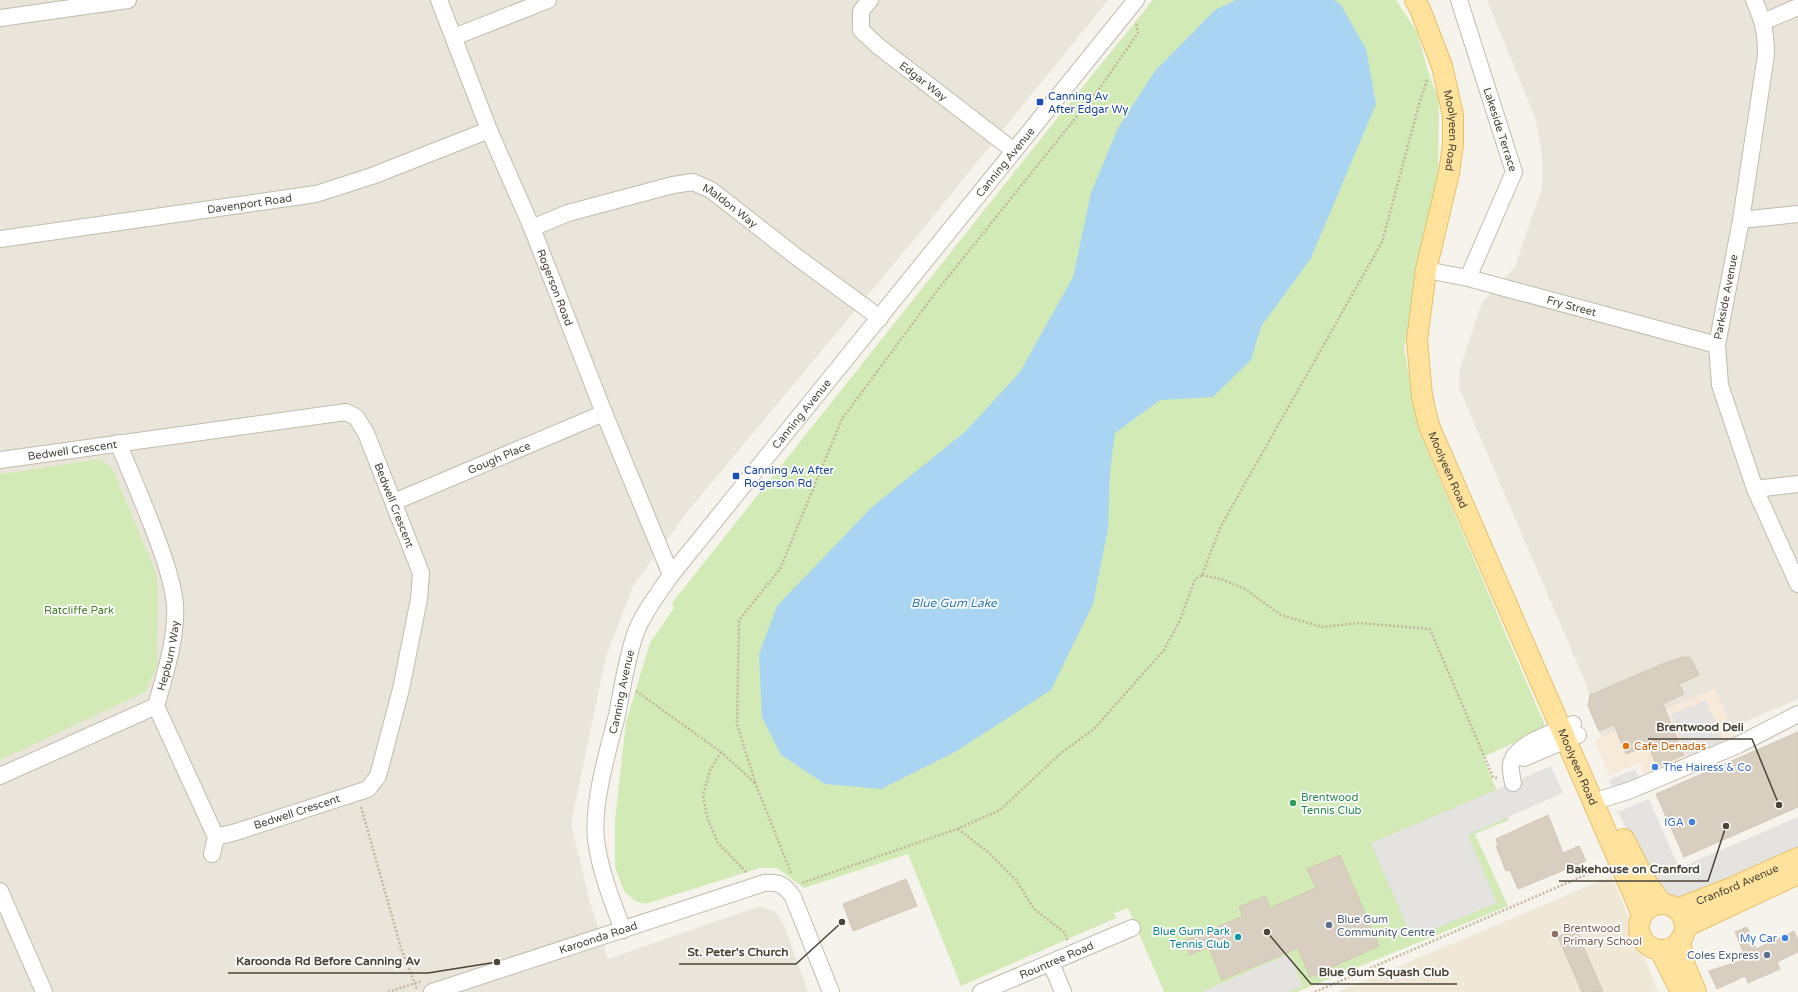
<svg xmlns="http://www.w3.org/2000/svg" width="1798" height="992" font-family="'Varela Round',sans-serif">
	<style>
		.residential { fill: #eae5da }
		.commercial { fill: #f7ead8 }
		.education { fill: #efe8d6 }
		.green { fill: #d2eab5 }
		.parking { fill: #e5e3e0 }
		.water { fill: #a9d4f2 }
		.building { fill: #d8cfc1; stroke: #d3c7b4 }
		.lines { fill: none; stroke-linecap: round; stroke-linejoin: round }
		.minor-casing { stroke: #c2bbae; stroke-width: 18 }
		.major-casing { stroke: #e6c16a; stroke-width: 22 }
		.path { stroke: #c4b79f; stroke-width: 2.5; stroke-dasharray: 2 2; stroke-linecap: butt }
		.minor { stroke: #fff; stroke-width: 16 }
		.major { stroke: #ffe39c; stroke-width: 20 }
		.transit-dot { fill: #1a4fb4; stroke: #fff; stroke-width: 1.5 }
		.food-dot { fill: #e8710a; stroke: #fff; stroke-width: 1.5 }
		.shop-dot { fill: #3f7fe0; stroke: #fff; stroke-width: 1.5 }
		.leisure-dot { fill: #2e9e5b; stroke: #fff; stroke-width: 1.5 }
		.service-dot { fill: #5c6f8a; stroke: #fff; stroke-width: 1.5 }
		.education-dot { fill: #8d6e63; stroke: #fff; stroke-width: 1.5 }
		.culture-dot { fill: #0f9aa8; stroke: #fff; stroke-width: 1.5 }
		.labels { text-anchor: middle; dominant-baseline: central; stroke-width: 3.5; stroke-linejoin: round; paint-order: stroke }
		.street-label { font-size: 11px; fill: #4b4439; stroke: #fff }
		.transit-label { font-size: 11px; fill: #164399; stroke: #fff; text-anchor: start }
		.park-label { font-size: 11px; fill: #4a7f2a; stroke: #fff }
		.food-label { font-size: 11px; fill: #c56008; stroke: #fff; text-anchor: start }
		.shop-label { font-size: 11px; fill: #366cbe; stroke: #fff; text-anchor: end }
		.leisure-label { font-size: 11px; fill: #27864d; stroke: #fff; text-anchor: start }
		.service-label { font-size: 11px; fill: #4e5e75; stroke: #fff; text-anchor: start }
		.education-label { font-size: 11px; fill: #785e54; stroke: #fff; text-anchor: start }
		.culture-label { font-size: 11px; fill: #0d838f; stroke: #fff; text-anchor: end }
		.water-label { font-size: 12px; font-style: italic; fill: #2e7ab2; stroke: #fff }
		.leader { fill: none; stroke: #4b4439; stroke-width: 1.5 }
		.callout-dot { fill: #4b4439; stroke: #fff; stroke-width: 1.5 }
		.callout-label { font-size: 12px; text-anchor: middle; font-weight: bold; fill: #4b4439; stroke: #fff; stroke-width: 3.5; stroke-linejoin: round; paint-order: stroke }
	</style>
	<rect width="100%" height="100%" fill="#f6f3ec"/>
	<path class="residential" d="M0,0H1108L922,230L688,511L633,586L606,656L571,824L590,902L608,959L760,906L776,912L785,927L808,992H0Z
		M1487,0H1798V699L1731,728L1714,689L1601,738L1586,684L1459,388L1460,369L1482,303L1515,267L1542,188V155L1536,120Z"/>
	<path class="commercial" d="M1715,689L1740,747L1650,786L1640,763L1609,776L1595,740Z"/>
	<path class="education" d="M1612,876L1658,992H1338Z"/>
	<path class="green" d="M1153,0H1396L1417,32L1430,78L1439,99L1438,179L1404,348L1419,431L1546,728L1483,757L1509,820L1475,834L1508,906L1297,992H1164L1128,908L1114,913L1116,918L961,986L908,854L804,888L777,868H760L645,904L635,901L624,891L615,867V820L626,722L650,643L674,608L672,603L1055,121Z
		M100,459L112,468L156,573L158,591L157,666L145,692L0,760V474Z"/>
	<path class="parking" d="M1706,700L1725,745L1689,760L1670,715Z
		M1551,766L1563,793L1468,835L1497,903L1412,938L1371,843Z
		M1635,769L1641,783L1615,794L1609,780Z
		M1649,799L1679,868L1798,817V852L1667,912L1618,812Z
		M1289,954L1303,986L1288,992H1201Z"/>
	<path class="water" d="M1236,0H1334L1341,5L1366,49L1376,104L1311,258L1261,327L1251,360L1213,397L1160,400L1115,433L1110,471L1108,529L1093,604L1051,690L955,752L881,789L825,784L781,755L762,717L759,654L777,606L872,507L966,431L1020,372L1073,277L1091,193L1118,128L1155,71L1215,10Z"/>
	<path class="building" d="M1683,657H1690L1699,675L1679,684L1684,694L1663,704L1684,755L1657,767L1648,745L1626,754L1614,725L1599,731L1588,706L1590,695L1662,664Z
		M1798,732V807L1684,857L1656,794Z
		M1548,815L1563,853L1579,846L1586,861L1518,889L1510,870L1506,871L1496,846L1498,844L1496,839Z
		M1340,855L1379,946L1310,977L1298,948L1222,980L1209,947L1190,955L1184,941L1243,916L1239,907L1265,896L1270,908L1316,888L1307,869Z
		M906,879L917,906L853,931L843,904Z
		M1747,927L1756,949L1794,931L1798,940V952L1777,962L1780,969L1748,983L1745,976L1717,989L1709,971L1746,959L1735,932Z
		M1576,929L1603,992H1582L1558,937Z"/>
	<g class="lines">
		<g class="minor-casing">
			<g id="minor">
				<path id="s1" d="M439,0L489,130L532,228L604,413L671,575"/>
				<path id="s2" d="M870,0L861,11V30L878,46L1014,151"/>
				<path id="s3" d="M1459,0L1514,172L1468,278"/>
				<path d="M1754,0C1763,20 1766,32 1766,55L1741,220L1717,345L1720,385L1755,489L1798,584"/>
				<path d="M0,18L128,0"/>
				<path d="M1763,22L1798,7"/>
				<path d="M454,37L548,0"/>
				<path d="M1741,220L1798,214"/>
				<path id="s4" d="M532,228L568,213L673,185L693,182L711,190L798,258L880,318"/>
				<path id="s5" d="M0,239L316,194L372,176L489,130"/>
				<path id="s6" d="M1426,270L1468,278L1717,345"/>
				<path id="s7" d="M0,460L346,412L356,417L366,433L421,573L419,599L401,689L378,776L368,789L236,832L216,837L156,706"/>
				<path d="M1755,489L1798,484"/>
				<path id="s8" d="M394,502L604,413"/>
				<path d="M1514,756L1524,758L1578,735"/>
				<path id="s9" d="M0,776L156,706C165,674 177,638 175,604C172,578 162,552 153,528C142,500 130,471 118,443"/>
				<path d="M1513,783C1512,777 1510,770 1511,764C1515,743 1555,732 1573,724"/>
				<path d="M1592,802L1628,791L1738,745L1798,714"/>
				<path d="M212,854L216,837"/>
				<path d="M0,891L44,992"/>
				<path id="s10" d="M623,930C612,901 600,871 596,840C592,803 608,751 617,715C622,689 627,656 636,632C644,611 659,593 671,575L1136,0"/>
				<path d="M1051,963L1063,992"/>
				<path id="s11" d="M432,992L764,883C779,882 784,884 793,897L831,992"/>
				<path id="s12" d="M981,992L1132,928"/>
			</g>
		</g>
		<g class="major-casing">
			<g id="major">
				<path id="s13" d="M1415,0L1420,9L1442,66L1453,115V144L1449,173L1426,270L1417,340L1422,396L1429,426L1642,914"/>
				<path d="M1624,839L1645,880L1662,904"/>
				<circle cx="1662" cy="927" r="23"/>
				<path id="s14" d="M1677,909L1731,888L1798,858"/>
				<path d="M1685,927L1798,874"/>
				<path d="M1680,940L1685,966L1696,992"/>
				<path d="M1660,950L1681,992"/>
			</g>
		</g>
		<path class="path" d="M1202,575L1221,579L1245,589L1281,615L1322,627L1359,623L1430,629L1493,777L1497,778
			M636,691L721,752L755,783
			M721,752L710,770L703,796L708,820L718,843L747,873
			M361,807L401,948L417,989
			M958,829L989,853L1016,880L1034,909L1064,932L1068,941
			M791,873L756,785L737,724L739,620L780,569L842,419L936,292L1102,85L1138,33L1136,22
			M802,883L957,829L1000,810L1061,753L1094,729L1164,650L1180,620L1195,579L1202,575L1221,526L1382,242L1420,101L1427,80
			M388,992L422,981
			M1315,992L1604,867"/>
		<use href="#minor" class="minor"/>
		<use href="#major" class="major"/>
	</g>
	<g class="transit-dot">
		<rect x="1036" y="98" width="8" height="8" rx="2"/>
		<rect x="732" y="472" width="8" height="8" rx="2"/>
	</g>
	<circle class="food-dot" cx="1626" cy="746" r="4"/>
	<g class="shop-dot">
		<circle cx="1655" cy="767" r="4"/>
		<circle cx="1692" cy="822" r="4"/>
		<circle cx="1785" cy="938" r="4"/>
	</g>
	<circle class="leisure-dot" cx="1293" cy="803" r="4"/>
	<g class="service-dot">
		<circle cx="1329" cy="925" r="4"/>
		<circle cx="1767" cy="955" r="4"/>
	</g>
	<circle class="education-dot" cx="1555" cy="934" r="4"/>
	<circle class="culture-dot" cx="1238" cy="937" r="4"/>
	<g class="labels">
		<g class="street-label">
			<text stroke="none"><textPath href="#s2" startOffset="114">Edgar Way</textPath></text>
			<text stroke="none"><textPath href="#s13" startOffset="137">Moolyeen Road</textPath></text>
			<text stroke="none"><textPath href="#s3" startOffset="136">Lakeside Terrace</textPath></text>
			<text stroke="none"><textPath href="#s10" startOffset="905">Canning Avenue</textPath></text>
			<text stroke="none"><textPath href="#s5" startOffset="252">Davenport Road</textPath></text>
			<text stroke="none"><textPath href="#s4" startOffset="212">Maldon Way</textPath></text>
			<text stroke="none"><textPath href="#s1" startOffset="310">Rogerson Road</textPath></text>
			<text transform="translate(1726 297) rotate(-79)">Parkside Avenue</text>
			<text stroke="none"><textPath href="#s6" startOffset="150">Fry Street</textPath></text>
			<text stroke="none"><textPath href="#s10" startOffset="581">Canning Avenue</textPath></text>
			<text stroke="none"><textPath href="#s7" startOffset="73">Bedwell Crescent</textPath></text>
			<text stroke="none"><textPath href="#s8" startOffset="114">Gough Place</textPath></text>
			<text stroke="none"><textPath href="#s13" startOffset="485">Moolyeen Road</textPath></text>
			<text stroke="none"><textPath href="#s7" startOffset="457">Bedwell Crescent</textPath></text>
			<text stroke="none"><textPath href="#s9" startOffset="223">Hepburn Way</textPath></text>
			<text stroke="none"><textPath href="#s10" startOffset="245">Canning Avenue</textPath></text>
			<text stroke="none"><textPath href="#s13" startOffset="809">Moolyeen Road</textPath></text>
			<text transform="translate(297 812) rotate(-18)">Bedwell Crescent</text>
			<text stroke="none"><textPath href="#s14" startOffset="65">Cranford Avenue</textPath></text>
			<text stroke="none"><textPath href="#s11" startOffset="175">Karoonda Road</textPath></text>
			<text stroke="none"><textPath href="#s12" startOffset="82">Rountree Road</textPath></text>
		</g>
		<g class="transit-label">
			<text x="1048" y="96">Canning Av<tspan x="1048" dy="13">After Edgar Wy</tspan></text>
			<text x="744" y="470">Canning Av After<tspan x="744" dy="13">Rogerson Rd</tspan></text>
		</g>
		<g class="park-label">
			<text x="79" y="610">Ratcliffe Park</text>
		</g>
		<g class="food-label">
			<text x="1634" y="746">Cafe Denadas</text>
		</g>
		<g class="shop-label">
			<text x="1663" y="767" text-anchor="start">The Hairess &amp; Co</text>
			<text x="1684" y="822">IGA</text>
			<text x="1777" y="938">My Car</text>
		</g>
		<g class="leisure-label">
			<text x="1301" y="797">Brentwood<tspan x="1301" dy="13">Tennis Club</tspan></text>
		</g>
		<g class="service-label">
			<text x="1337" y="919">Blue Gum<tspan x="1337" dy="13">Community Centre</tspan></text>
			<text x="1759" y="955" text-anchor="end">Coles Express</text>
		</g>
		<g class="education-label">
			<text x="1563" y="928">Brentwood<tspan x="1563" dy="13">Primary School</tspan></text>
		</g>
		<g class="culture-label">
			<text x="1230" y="931">Blue Gum Park<tspan x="1230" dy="13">Tennis Club</tspan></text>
		</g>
		<g class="water-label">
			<text x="954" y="603">Blue Gum Lake</text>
		</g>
	</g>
	<path class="leader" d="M1779 805L1752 739H1648M1726 826L1708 881H1559M842 922L796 964H679M497 962L428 973H228M1267 932L1311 984H1457"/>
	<g class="callout-dot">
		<circle cx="1779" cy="805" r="4"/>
		<circle cx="1726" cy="826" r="4"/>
		<circle cx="842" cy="922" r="4"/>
		<circle cx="497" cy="962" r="4"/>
		<circle cx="1267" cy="932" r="4"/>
	</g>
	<g class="callout-label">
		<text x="1700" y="731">Brentwood Deli</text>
		<text x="1633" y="873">Bakehouse on Cranford</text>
		<text x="738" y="956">St. Peter's Church</text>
		<text x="328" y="965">Karoonda Rd Before Canning Av</text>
		<text x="1384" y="976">Blue Gum Squash Club</text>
	</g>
</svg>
